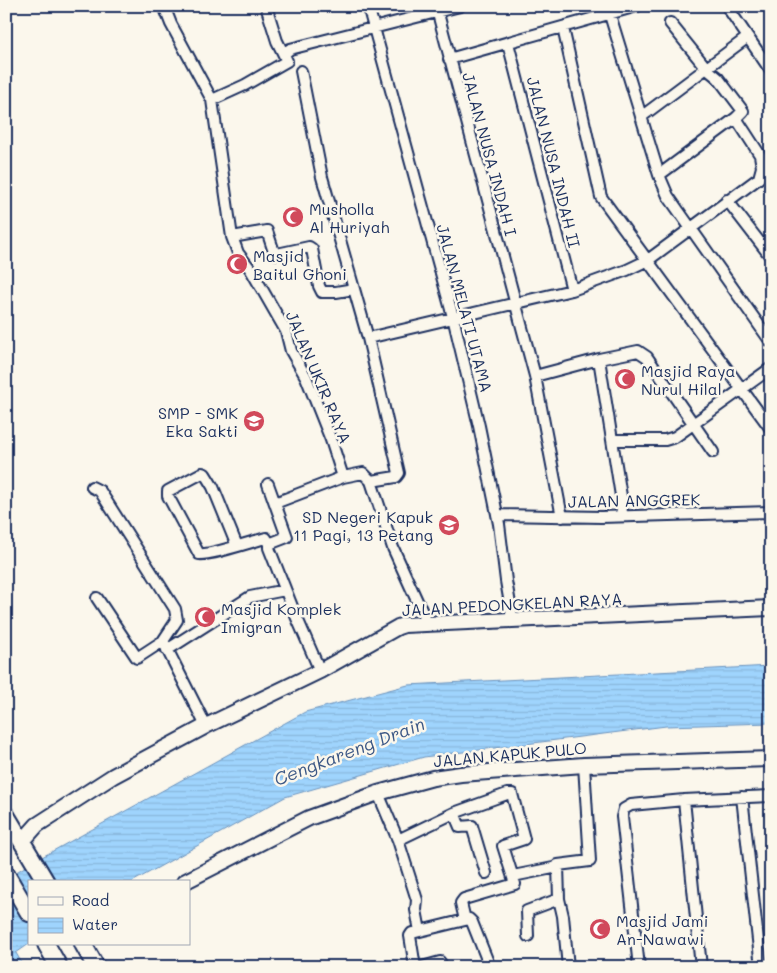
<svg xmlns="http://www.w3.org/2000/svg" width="777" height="973" font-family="Mali,sans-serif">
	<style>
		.water { fill: url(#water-rules); stroke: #6a92bd }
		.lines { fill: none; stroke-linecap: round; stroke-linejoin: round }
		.minor-casing { stroke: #1b2f5e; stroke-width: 14 }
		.secondary-casing { stroke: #1b2f5e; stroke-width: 18 }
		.trunk-casing { stroke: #1b2f5e; stroke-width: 20 }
		.minor { stroke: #fbf7ec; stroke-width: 10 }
		.secondary { stroke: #fbf7ec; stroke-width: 14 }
		.trunk { stroke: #fbf7ec; stroke-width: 16 }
		.labels { text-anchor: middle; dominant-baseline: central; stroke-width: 5; stroke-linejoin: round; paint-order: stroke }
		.street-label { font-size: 16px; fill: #1b2f5e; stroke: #fbf7ec }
		.poi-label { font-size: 16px; fill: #1b2f5e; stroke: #fbf7ec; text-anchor: start }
		.water-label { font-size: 18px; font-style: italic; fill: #3c5886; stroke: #fbf7ec }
	</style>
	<defs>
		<pattern id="water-rules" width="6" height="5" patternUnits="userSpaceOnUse" patternTransform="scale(1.25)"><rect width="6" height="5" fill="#9fd4fd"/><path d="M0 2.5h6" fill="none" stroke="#88b6db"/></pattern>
	</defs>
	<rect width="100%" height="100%" fill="#fbf7ec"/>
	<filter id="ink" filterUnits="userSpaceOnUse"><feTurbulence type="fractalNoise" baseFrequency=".02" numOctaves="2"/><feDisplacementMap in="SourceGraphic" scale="10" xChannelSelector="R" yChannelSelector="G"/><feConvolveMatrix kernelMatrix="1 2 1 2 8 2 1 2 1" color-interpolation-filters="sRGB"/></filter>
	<g filter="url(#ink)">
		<path class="water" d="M771,666V723L666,726L424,757L285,797L132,882H29V944L16,953L24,967H6V878L42,857L305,712L408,685Z"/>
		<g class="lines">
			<g class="minor-casing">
				<path id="minor" d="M164,6L171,24L212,100L232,237L238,253L251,270L286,331L291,351L306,377L331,440L343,477L363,473L371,481L393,548L428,625
					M368,6L453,317L479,426L499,524L506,581L513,621
					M436,6L535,376L562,517
					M728,8L771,71
					M610,15L659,175L668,196L771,342
					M563,28L601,197L771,429
					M508,43L572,290
					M284,54L290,49L460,6
					M449,59L637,6
					M301,71L322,177L368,338L399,473L396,477L371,481
					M212,100L245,85L287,61L277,41L266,6
					M641,117L748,37
					M659,175L736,118L743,111L718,78L707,69L670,23
					M727,200L771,257
					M232,237L267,231L274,252L277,254L309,247L312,249L319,286L322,292H336L354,289
					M368,338L572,290L627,270L648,260L759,178L762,167L760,155L736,118
					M599,359L638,351L647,357L713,452
					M535,376L599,359L621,496L622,516
					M612,440H665L675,437L771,368
					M268,484L287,537L269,544V548L293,609L320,671
					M92,487L100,491L175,609L177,620L163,641L206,726
					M275,503L343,477
					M497,515L601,517L771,512
					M237,546L213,487L205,474L202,473L168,491V496L199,554C209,556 254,541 266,538L269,544
					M97,598L137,658L163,641
					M167,650L250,597L285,590
					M378,793L398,840L417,900L416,910L420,931L412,933L410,936L415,967
					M742,797L761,967
					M684,800L701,967
					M454,813L460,827L472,826L486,873
					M398,840L454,813L507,794H512L524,839L503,846L515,884L464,899L461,903L465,920L469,919L472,922L490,967
					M513,876L558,867
					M559,899L563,916L568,967
					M420,931L465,920
					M528,936L527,911L559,899L558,865L590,861L584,765
					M422,967L440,962L443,967
					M639,967L622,817L624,809L631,805L684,800L771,796"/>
			</g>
			<g class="secondary-casing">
				<path id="secondary" d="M22,842L37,825L113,776L206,726L320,671L398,627L404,625L771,608
					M184,882L309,818L378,793L433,778L461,774L584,765L771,759"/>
			</g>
			<g class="trunk-casing">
				<path id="trunk" d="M6,815L46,882
					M6,874L29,913
					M46,944L59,967
					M83,944L96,967"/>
			</g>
			<use href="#minor" class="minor"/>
			<use href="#secondary" class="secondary"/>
			<use href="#trunk" class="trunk"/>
		</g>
	</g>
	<defs>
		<g id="mosque-disc" transform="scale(1.125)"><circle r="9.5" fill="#d1495b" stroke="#fbf7ec"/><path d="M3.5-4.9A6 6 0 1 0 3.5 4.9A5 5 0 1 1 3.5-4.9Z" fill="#fff"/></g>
		<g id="school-disc" transform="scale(1.125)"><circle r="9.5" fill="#d1495b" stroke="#fbf7ec"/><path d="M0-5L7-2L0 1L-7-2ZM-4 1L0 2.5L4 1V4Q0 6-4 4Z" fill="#fff"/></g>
	</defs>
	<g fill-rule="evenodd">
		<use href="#mosque-disc" x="293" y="217"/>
		<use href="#mosque-disc" x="237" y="264"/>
		<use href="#mosque-disc" x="625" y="379"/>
		<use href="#school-disc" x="254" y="421"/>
		<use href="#school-disc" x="449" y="525"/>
		<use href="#mosque-disc" x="205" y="617"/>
		<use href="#mosque-disc" x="600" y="929"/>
	</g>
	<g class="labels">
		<g class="street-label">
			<text transform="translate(490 154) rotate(75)">JALAN NUSA INDAH I</text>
			<text transform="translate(554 162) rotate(76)">JALAN NUSA INDAH II</text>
			<text transform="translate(465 308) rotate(75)">JALAN MELATI UTAMA</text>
			<text transform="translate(319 377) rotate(67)">JALAN UKIR RAYA</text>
			<text transform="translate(634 500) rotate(-1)">JALAN ANGGREK</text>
			<text transform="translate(512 604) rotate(-3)">JALAN PEDONGKELAN RAYA</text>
			<text transform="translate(510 754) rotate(-5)">JALAN KAPUK PULO</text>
		</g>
		<g class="poi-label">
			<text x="309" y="208">Musholla<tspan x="309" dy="18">Al Huriyah</tspan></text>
			<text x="253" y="255">Masjid<tspan x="253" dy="18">Baitul Ghoni</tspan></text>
			<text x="641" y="370">Masjid Raya<tspan x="641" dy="18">Nurul Hilal</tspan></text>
			<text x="238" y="412" text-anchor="end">SMP - SMK<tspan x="238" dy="18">Eka Sakti</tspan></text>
			<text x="433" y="516" text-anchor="end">SD Negeri Kapuk<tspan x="433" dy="18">11 Pagi, 13 Petang</tspan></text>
			<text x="221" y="608">Masjid Komplek<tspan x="221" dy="18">Imigran</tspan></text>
			<text x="616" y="920">Masjid Jami<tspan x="616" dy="18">An-Nawawi</tspan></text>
		</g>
		<g class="water-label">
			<text transform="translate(349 751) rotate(-21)">Cengkareng Drain</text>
		</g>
	</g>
	<rect width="777" height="973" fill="none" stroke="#fbf7ec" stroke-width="25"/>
	<rect x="12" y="12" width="752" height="948" fill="none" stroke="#1b2f5e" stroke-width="2" filter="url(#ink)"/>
	<rect x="28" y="880" width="162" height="65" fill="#fbf7ec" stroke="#a1a7b3"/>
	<rect x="38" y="897" width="25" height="8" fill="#fbf7ec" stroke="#a1a7b3"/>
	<text x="72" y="906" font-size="15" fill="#1b2f5e">Road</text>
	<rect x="38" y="918" width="25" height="15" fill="url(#water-rules)" stroke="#a1a7b3"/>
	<text x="72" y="930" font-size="15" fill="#1b2f5e">Water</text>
</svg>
